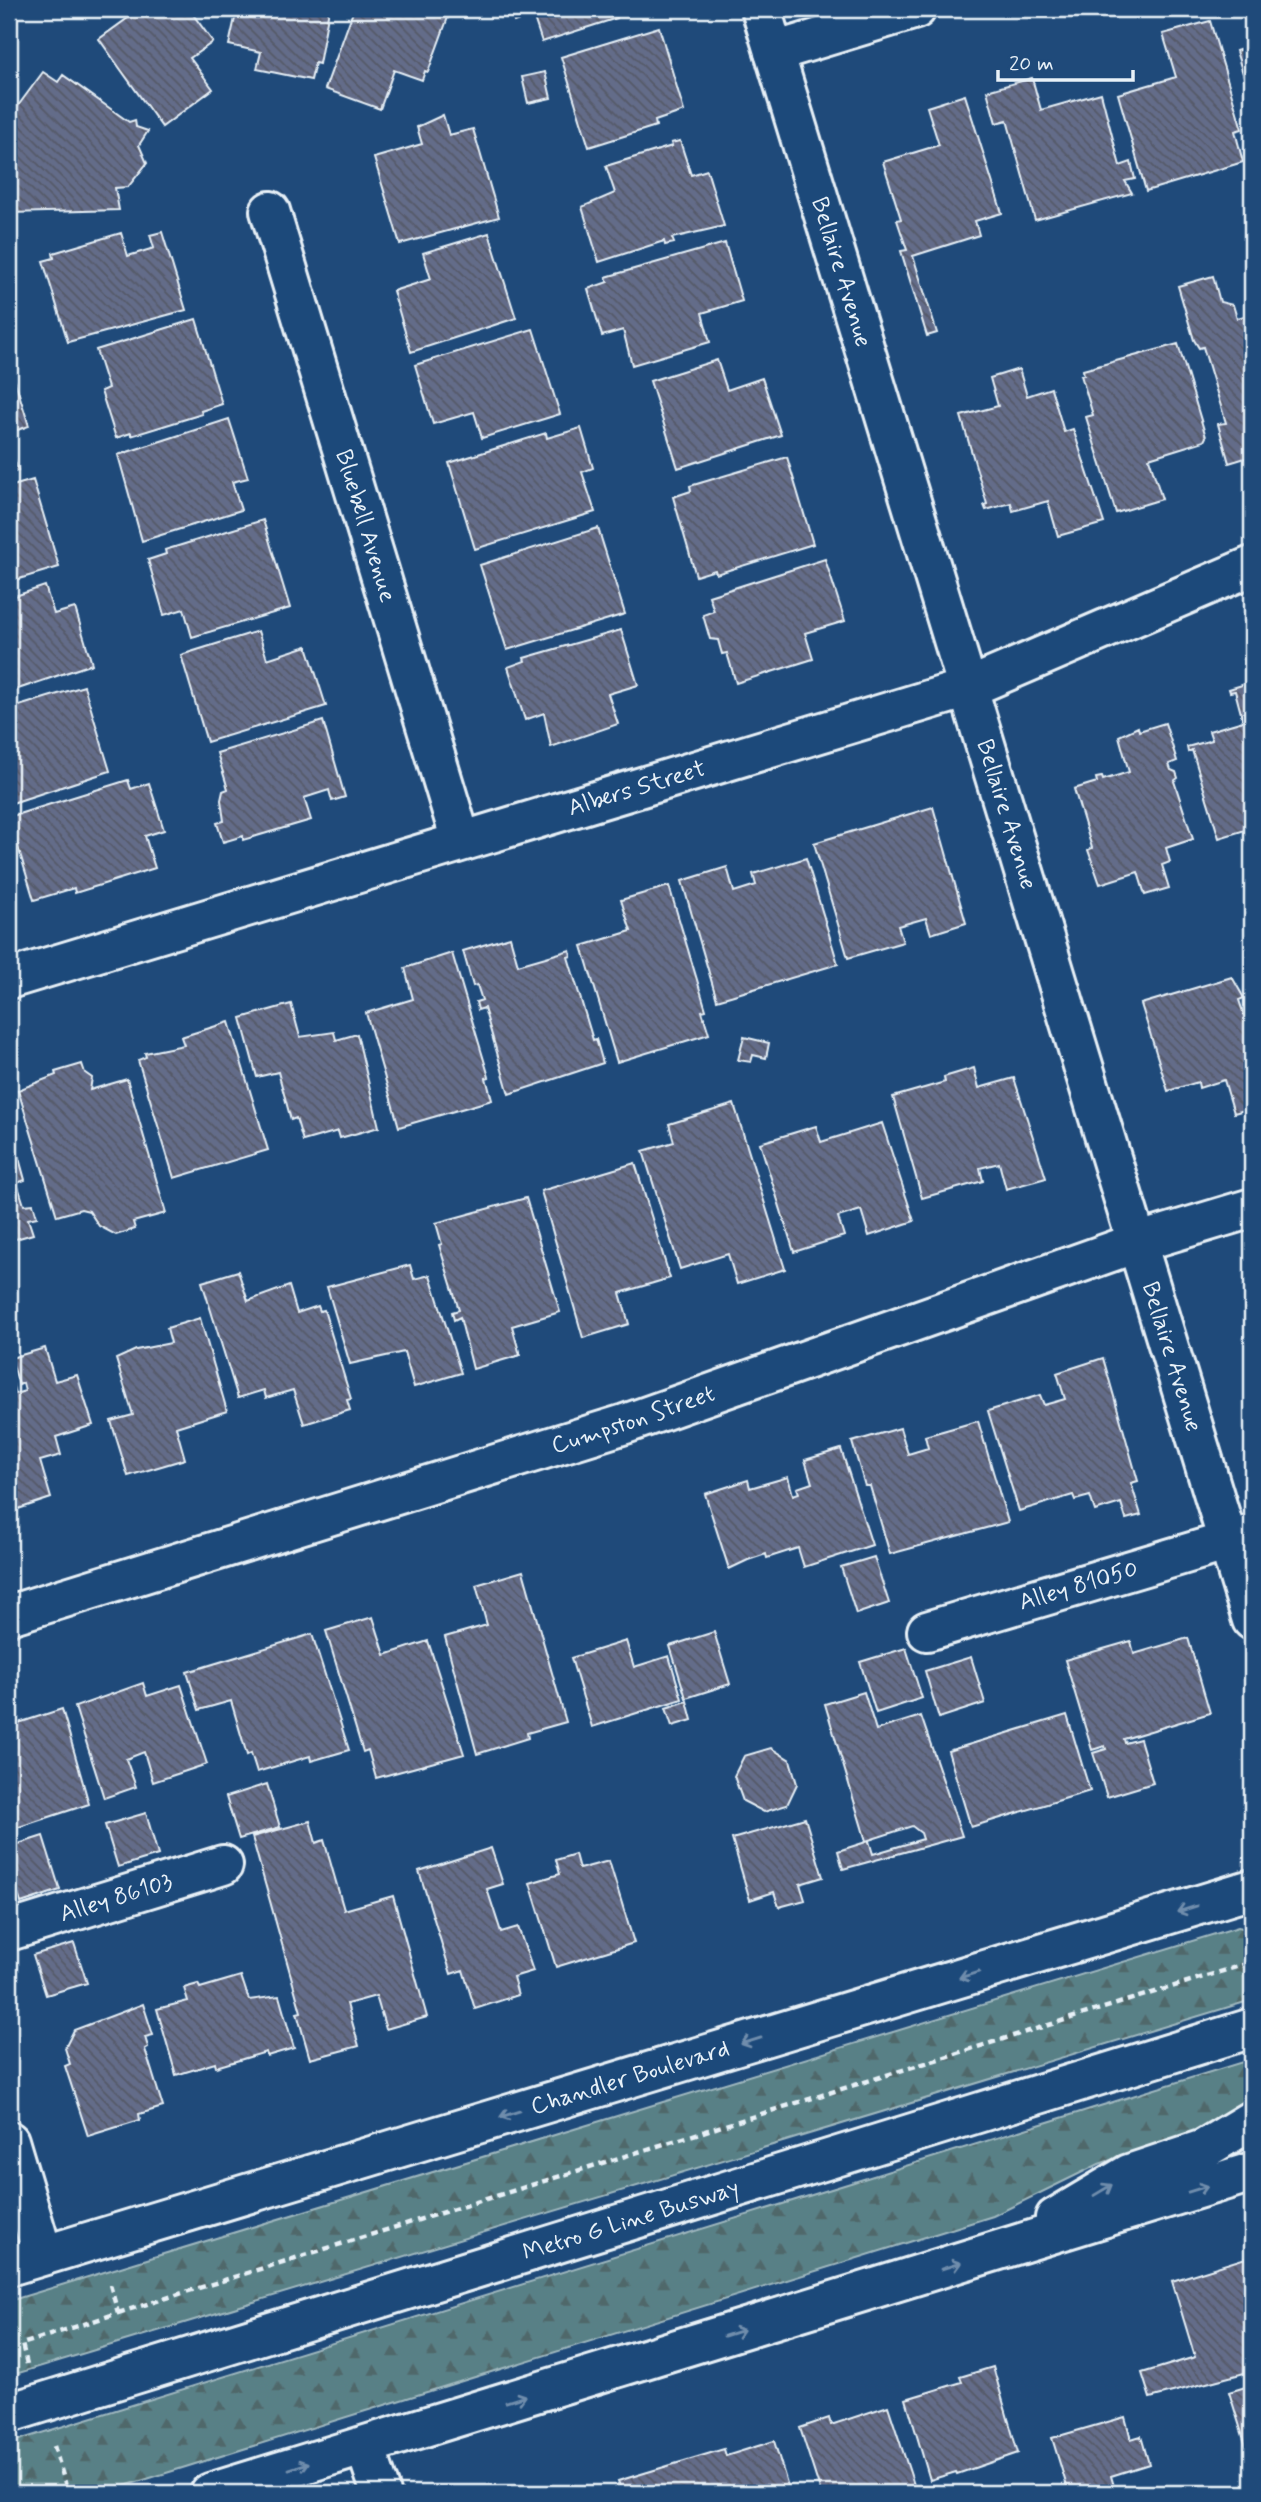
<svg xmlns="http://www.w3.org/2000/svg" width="1261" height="2502" font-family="Mynerve,sans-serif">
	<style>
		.forest { fill: url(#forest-firs); stroke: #a0b8bf; stroke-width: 2 }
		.building { fill: url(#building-back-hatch); stroke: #e8f1f8; stroke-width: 2 }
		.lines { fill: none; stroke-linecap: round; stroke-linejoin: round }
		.minor-casing { stroke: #e8f1f8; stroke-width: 44 }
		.path { stroke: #e8f1f8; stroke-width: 4.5; stroke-dasharray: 7 5; stroke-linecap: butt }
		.minor { stroke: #1f4a7a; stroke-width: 38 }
		.oneway { stroke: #6f8dac }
		.labels { text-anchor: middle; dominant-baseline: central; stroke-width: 5; stroke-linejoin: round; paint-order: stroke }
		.street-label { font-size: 24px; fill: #e8f1f8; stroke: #1f4a7a }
	</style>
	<defs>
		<pattern id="forest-firs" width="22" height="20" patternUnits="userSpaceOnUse" patternTransform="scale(1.75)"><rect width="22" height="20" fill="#598086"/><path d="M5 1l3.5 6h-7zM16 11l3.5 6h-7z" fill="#50676b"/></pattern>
		<pattern id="building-back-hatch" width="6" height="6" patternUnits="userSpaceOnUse" patternTransform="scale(1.75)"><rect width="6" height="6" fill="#646c89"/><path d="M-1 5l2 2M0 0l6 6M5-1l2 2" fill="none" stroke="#545866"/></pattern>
	</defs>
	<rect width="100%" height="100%" fill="#1f4a7a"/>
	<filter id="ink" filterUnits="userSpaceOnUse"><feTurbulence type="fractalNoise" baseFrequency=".0143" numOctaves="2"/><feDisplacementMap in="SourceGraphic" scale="14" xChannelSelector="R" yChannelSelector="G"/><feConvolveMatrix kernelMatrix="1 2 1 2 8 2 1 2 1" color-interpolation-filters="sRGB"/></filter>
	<g filter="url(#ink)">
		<path class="forest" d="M1238,1927L1252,1930V2000L9,2376V2301Z
			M1252,2059V2100L1207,2127L1099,2164L993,2216L102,2493H9V2443Z"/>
		<path class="building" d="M130,9H189L213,42L190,58L213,89L162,127L99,39L132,15Z
			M237,9H329L319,64L315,63L311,80L257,69L261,52L229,45Z
			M354,9H451L428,72L425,71L422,80L394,70L380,109L325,89Z
			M510,9H615L617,18L542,42L533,15L514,22Z
			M1210,21L1242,129L1235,131L1243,162L1146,191L1118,94L1176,77L1163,34Z
			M659,27L684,111L655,121L656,126L589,147L561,57Z
			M1252,46V103L1236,51Z
			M43,72L58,82L63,75L129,122L135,120L136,127L148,131L139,145L147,163L128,187L115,188L119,210L10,213L9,118Z
			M545,72L551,98L528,103L522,77Z
			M1032,78L1041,110L1101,93L1120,166L1131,162L1135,179L1125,181L1132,193L1035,220L1007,120L996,123L987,91Z
			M965,95L1002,213L975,221L979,235L913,256L937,333L927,336L901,251L907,250L897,220L901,219L883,162L939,145L927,107Z
			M443,115L449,135L473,129L499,217L400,244L374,158L422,144L417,127Z
			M680,141L691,175L707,170L724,226L672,238L674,243L665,245L664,241L599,262L582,207L615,193L606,166L672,146L671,143Z
			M162,232L186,310L68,342L43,261L54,258L53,253L121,233L128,256L154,248L150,235Z
			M489,233L516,318L411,352L393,291L431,279L423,253Z
			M725,243L742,301L702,313L710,342L632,365L623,330L602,336L588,289L608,282L606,277Z
			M1213,276L1220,302L1233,305L1237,318L1252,314V456L1229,463L1218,424L1226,423L1203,347L1199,348L1194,340L1178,286Z
			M196,319L222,404L201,411L202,414L131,436V433L116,438L101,391L108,388L96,350Z
			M533,329L560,414L482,438L474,412L433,424L415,365Z
			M1178,344L1206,437L1204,441L1149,458L1162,499L1116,513L1086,417L1093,415L1081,375H1084L1083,370Z
			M717,360L727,390L762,378L781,435L678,468L650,381Z
			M1019,369L1027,396L1051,388L1064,432L1073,429L1104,523L1058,536L1048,501L1013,511L1011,503L986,510L984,505L987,504L961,416L998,406L990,378Z
			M15,381L29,426L9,433V383Z
			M229,419L248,478L232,482L241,510L142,541L118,455Z
			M581,428L593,468L582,472L595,512L475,549L449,463L546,433L547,438Z
			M9,441L18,471L9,473Z
			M787,457L813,544L716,574L715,570L696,576L673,497L691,491L690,486Z
			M33,480L59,567L9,582V487Z
			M263,520L290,608L192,637L184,609L164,615L148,560L166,554L165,550Z
			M598,528L625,614L507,650L480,565Z
			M825,559L845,621L805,633L813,659L736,683L727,653L722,654L718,640L710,639L703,615L714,611L709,596Z
			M45,586L54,614L75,608L92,664L9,692V598Z
			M621,630L638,685L608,694L618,724L551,747L544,713L525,720L508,667L525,661L524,658Z
			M258,631L267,659L307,646L326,706L207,742L181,655Z
			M1252,682V847L1248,849L1245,830L1219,838L1192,750L1188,752L1187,747L1212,740L1209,731L1243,721L1235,691L1230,692L1229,689Z
			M84,686L110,771L9,804V709Z
			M323,721L345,797L332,801L329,790L304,798L311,820L243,840V836L223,842L217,823L224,821L221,800L223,791L228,789L217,753Z
			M1165,723L1177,761L1169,764L1171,770L1176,772L1178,778L1174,781L1193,839L1166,848L1170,862L1162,865L1169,888L1145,895L1138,872L1100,884L1088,850L1092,848L1074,789L1097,782L1096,778L1102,777L1103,780L1129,772L1119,736L1138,727L1139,731Z
			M128,780L131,789L149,783L164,830L145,836L155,868L75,893L74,888L34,900L9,817Z
			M933,807L966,923L931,934L926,918L898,926L903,942L848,958L814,843Z
			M806,858L838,964L717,1000L682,881L727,867L734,892L756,885L753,874Z
			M669,886L706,1010L702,1011L709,1034L617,1062L582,946L631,931L621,900Z
			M510,937L518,965L570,950L571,956L568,957L593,1040L596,1039L603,1063L509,1094L484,1008L478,1010L476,1002L482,1000L477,985L473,986L463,951Z
			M452,953L489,1077L486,1078L492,1100L399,1127L366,1013L413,999L405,968Z
			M1232,977L1244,998L1239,1000L1244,1015L1251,1013L1252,1018V1022L1247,1024L1252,1042V1108L1234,1113L1224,1080L1199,1088L1198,1082L1168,1091L1141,1004Z
			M291,1004L300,1037L334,1032L336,1040L357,1034L379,1127L340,1138L338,1131L303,1141L296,1118L291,1120L278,1072L257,1077L241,1018Z
			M229,1022L268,1150L174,1178L138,1060L146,1057L145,1053L184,1045L181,1037Z
			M744,1037L769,1043L766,1058L753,1055L751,1062L738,1060Z
			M82,1064L85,1073L92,1078L90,1090L127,1079L166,1213L133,1222L135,1229L116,1235L99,1226L89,1211L81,1209L57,1216L18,1090L56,1075L55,1072Z
			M974,1068L979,1088L1014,1078L1046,1178L1006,1189L999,1163L980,1168L983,1181L922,1198L893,1097L945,1082L944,1077Z
			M734,1104L785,1269L737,1284L728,1254L680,1269L643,1151L674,1142L669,1124Z
			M882,1123L914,1221L869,1236L861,1210L838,1217L844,1236L794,1252L760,1143L816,1126L821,1142Z
			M11,1129L25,1180L17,1183L24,1205L33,1204L37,1217L28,1219L33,1234L9,1241Z
			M635,1163L670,1278L620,1293L629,1324L583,1338L541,1191Z
			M526,1198L560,1312L512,1326L520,1355L473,1369L460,1317L454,1320L452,1312L459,1310L439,1245L442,1244L436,1223Z
			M410,1265L414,1279L430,1275L461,1373L414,1387L404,1352L350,1364L327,1287Z
			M238,1271L248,1301L289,1286L297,1313L318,1306L320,1311L324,1310L351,1399L347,1400L350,1410L304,1424L293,1390L266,1398L264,1390L238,1398L202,1282Z
			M200,1318L227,1411L176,1427L185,1459L128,1476L111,1421L133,1415L116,1359L136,1350L171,1343L167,1328Z
			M45,1348L55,1381L77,1375L93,1425L56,1437L61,1455L40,1461L51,1498L9,1512V1372L15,1394L25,1391L23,1383L19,1385L11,1358Z
			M1103,1358L1138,1481L1131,1483L1141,1515L1126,1519L1121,1503L1095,1511L1090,1496L1075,1500L1073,1495L1019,1511L988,1411L1040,1395L1044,1405L1065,1399L1057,1373Z
			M978,1421L1008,1522L890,1554L870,1486H865L852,1442L900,1428L908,1454L928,1448L925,1436Z
			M841,1449L872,1545L804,1567L798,1548L767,1558L766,1554L748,1560L729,1569L705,1494L748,1480L750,1488L788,1477L793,1495L799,1493L797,1488L812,1483L805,1460Z
			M874,1557L889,1603L856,1614L841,1567Z
			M523,1571L566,1722L527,1733L528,1738L477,1754L445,1637L487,1625L476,1585Z
			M373,1617L385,1655L428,1641L464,1754L376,1778L368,1750L363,1752L326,1631Z
			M714,1632L730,1684L686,1698L670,1646Z
			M312,1634L349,1750L311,1761L310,1756L257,1772L251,1753L247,1755L231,1701L199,1710L187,1672Z
			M1188,1638L1210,1713L1124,1739L1125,1743L1140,1739L1153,1783L1107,1797L1093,1753L1106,1749L1105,1746L1092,1750L1065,1660L1131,1641L1134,1654Z
			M626,1641L634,1667L669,1656L682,1699L592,1727L571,1658Z
			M906,1648L922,1698L876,1713L860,1662Z
			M971,1657L985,1703L939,1718L925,1671Z
			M143,1683L147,1696L181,1685L207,1764L153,1782L144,1752L126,1759L136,1787L104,1798L75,1707Z
			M864,1692L876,1730L921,1716L962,1836L843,1869L838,1851L869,1841L873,1854L923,1839L921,1833L912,1826L866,1841L825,1704Z
			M687,1701L692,1720L672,1726L666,1708Z
			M62,1709L89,1804L16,1828L9,1804V1748L12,1747L9,1726Z
			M1067,1715L1090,1791L971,1827L948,1751Z
			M771,1748L790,1760L797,1784L787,1805L764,1812L743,1801L734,1776L744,1756Z
			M267,1784L280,1827L239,1839L226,1797Z
			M146,1813L158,1855L118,1867L105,1825Z
			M805,1818L823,1877L800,1884L805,1900L779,1907L774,1892L750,1900L732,1839Z
			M310,1821L316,1843L324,1840L344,1910L393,1896L427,2017L386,2029L376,1996L347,2004L359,2046L310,2059L297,2013L301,2012L252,1837Z
			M43,1836L60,1890L21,1903L9,1866V1847Z
			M491,1848L503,1884L487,1889L501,1932L518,1927L533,1971L513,1977L518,1995L475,2009L463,1970L451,1974L419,1871Z
			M575,1854L579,1869L609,1861L634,1943L556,1967L530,1883L560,1874L556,1860Z
			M74,1943L87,1983L46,1995L33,1955Z
			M241,1976L249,2000L279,1996L294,2048L267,2056L266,2052L216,2067L215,2063L176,2075L157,2009L188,2001L184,1988L198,1984L200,1988Z
			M143,2004L153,2035L145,2037L148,2047L145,2049L163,2107L139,2114L140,2120L88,2136L65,2066L70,2064L65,2048L74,2030Z
			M1252,2256V2371L1150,2398L1142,2373L1195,2357L1172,2281Z
			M993,2367L1018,2453L957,2474L956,2472L930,2480L906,2399L962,2382L960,2377Z
			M1252,2385V2465L1229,2392Z
			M888,2406L914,2485L899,2493H821L800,2428L829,2418L831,2425Z
			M1125,2417L1131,2439L1141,2436L1149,2464L1111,2476L1116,2493H1069L1052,2438Z
			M774,2441L790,2493H606L621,2489L618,2481L724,2449L726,2456Z"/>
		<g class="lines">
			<g class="minor-casing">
				<g id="minor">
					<path id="s1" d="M761,9L1252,1620"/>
					<path d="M774,52L916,9"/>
					<path id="s2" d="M270,211L461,841"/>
					<path id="s3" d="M9,979L968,688L1252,566"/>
					<path id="s4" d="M9,1615L625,1424L1136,1243L1252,1208"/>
					<path id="s5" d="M927,1631L1252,1534"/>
					<path id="s6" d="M9,1931L223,1865"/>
					<path d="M9,2141L43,2255"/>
					<path d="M1055,2218L1129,2174L1204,2149L1252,2120"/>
					<path id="s7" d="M9,2266L1252,1889"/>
					<path id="s8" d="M9,2413L1252,2028"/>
					<path d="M365,2446L381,2493"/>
					<path d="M210,2493L1252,2172"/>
				</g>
			</g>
			<path class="path" d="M118,2313L1252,1962
				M27,2364L22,2344L118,2313L109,2281
				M54,2446L66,2486
				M40,2493L66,2486L68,2493"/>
			<use href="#minor" class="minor"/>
		</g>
		<defs><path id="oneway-shaft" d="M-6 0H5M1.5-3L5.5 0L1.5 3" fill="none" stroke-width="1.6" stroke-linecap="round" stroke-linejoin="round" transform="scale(1.75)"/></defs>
		<g class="oneway">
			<use href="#oneway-shaft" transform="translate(1187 1909) rotate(163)"/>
			<use href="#oneway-shaft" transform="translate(969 1975) rotate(163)"/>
			<use href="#oneway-shaft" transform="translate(751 2041) rotate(163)"/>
			<use href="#oneway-shaft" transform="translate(510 2114) rotate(163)"/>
			<use href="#oneway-shaft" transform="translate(1198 2189) rotate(-17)"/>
			<use href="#oneway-shaft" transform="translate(1103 2190) rotate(-31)"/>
			<use href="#oneway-shaft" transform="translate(951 2266) rotate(-17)"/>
			<use href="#oneway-shaft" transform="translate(734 2333) rotate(-17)"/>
			<use href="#oneway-shaft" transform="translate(516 2399) rotate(-17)"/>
			<use href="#oneway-shaft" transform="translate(299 2466) rotate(-17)"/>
		</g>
	</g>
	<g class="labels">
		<g class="street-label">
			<text stroke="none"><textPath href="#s1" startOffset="275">Bellaire Avenue</textPath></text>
			<text stroke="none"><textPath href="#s2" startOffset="329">Bluebell Avenue</textPath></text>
			<text stroke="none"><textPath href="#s3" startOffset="656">Albers Street</textPath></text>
			<text stroke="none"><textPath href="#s1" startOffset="842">Bellaire Avenue</textPath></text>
			<text stroke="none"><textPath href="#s1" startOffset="1409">Bellaire Avenue</textPath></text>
			<text stroke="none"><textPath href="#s4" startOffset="654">Cumpston Street</textPath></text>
			<text stroke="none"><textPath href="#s5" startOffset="158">Alley 81050</textPath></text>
			<text stroke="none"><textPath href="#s6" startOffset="112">Alley 86103</textPath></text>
			<text stroke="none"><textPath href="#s7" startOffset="649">Chandler Boulevard</textPath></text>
			<text stroke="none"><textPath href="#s8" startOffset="651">Metro G Line Busway</textPath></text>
		</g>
	</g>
	<rect width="1261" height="2502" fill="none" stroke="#1f4a7a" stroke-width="35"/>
	<rect x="18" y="18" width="1226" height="2467" fill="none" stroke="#e8f1f8" stroke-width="2.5" filter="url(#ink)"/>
	<path d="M998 70v10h135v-10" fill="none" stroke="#e8f1f8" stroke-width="3.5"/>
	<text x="1009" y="70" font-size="21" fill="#e8f1f8" stroke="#1f4a7a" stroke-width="5" paint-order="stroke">20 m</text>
</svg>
